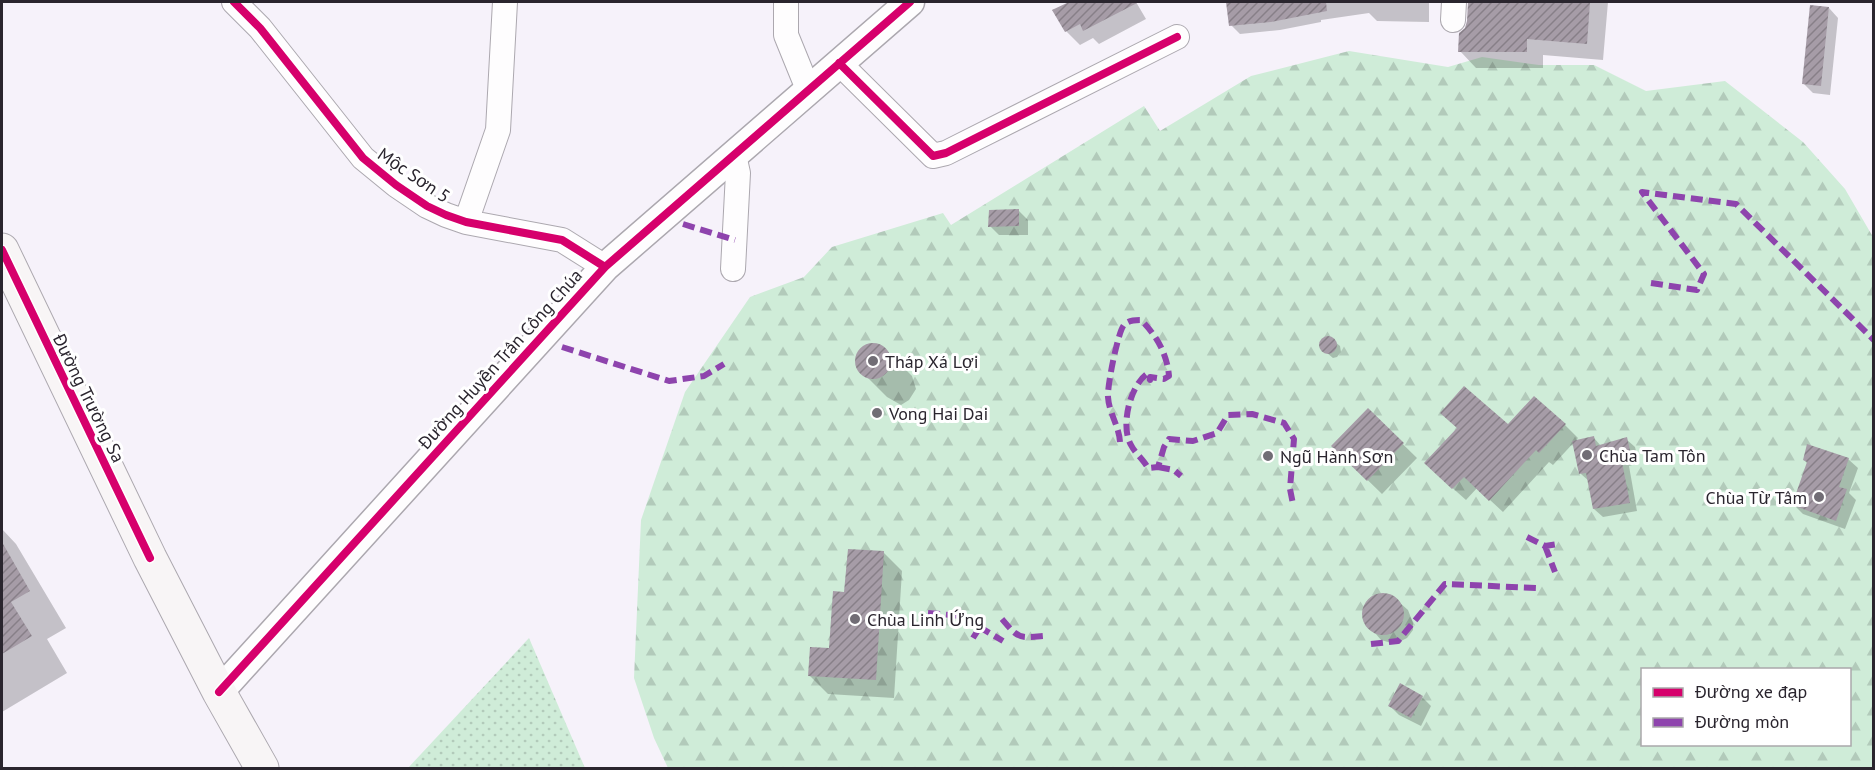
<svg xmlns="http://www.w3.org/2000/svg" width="1875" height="770" font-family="'PT Sans',sans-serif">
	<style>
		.grass { fill: url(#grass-dots) }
		.forest { fill: url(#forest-firs); fill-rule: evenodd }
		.shadow { fill: #0003 }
		.building { fill: url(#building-hatch) }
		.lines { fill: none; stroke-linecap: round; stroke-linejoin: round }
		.minor-casing { stroke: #aca8af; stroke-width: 26 }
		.tertiary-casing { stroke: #aca8af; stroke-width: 31 }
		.secondary-casing { stroke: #aca8af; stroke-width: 35 }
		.minor { stroke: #fefdfe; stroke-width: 24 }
		.tertiary { stroke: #fefdfe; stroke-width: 28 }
		.secondary { stroke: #f8f5f6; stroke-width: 33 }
		.quiet { stroke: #8e44ad; stroke-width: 6; stroke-dasharray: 12 6; stroke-linecap: butt }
		.cycleway-casing { stroke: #fff; stroke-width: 11 }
		.cycleway { stroke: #d6006c; stroke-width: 8 }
		.poi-dot { fill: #716d75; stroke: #fff; stroke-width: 2 }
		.labels { text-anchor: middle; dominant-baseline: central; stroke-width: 6; stroke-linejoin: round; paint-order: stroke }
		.street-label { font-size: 18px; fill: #2a252e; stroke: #fff }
		.poi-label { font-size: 18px; fill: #2a252e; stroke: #fff; text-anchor: start }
	</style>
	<defs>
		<pattern id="grass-dots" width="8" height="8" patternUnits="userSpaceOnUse" patternTransform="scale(1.5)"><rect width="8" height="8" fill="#cfecd8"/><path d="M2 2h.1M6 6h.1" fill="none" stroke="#b2caba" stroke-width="1.8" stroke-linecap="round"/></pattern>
		<pattern id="forest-firs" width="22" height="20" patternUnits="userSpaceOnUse" patternTransform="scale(1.5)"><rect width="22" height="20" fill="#cfecd8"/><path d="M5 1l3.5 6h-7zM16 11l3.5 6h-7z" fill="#b2caba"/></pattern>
		<pattern id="building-hatch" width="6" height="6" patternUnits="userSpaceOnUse" patternTransform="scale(1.5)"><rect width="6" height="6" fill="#a69ca7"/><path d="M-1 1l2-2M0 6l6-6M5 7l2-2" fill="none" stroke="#877f88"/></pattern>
	</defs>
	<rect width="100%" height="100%" fill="#f6f2fa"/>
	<path class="grass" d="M529,638L585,768H408Z"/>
	<path class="forest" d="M1349,51L1448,67L1482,57L1539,65H1594L1646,91L1725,81L1803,142L1845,189L1873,237V768H668L654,738L634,678L641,520L685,392L750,297L804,277L832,247L943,213L951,225L1144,106L1160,131L1251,76ZM1642,670H1850V744H1642Z"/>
	<path class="shadow" d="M1071,2H1136L1146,19L1099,44L1093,38L1080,45L1066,31Z
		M1228,2H1429V22L1377,21L1369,13L1321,20V22L1280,30L1240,34L1231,25Z
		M1470,2H1608L1603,60L1543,55V68H1476L1460,51L1469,21Z
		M1829,8L1838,18L1830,95L1813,93L1803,83Z
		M1019,211L1028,220V235H999L990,226Z
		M1325,338H1330L1340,346L1341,352L1337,357L1333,358L1321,348L1320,342Z
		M874,345L886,350L912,376L916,389L909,400L901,405L887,397L861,371L857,360L862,349Z
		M1368,410L1417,458L1382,494L1347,460Z
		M1565,425L1578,438L1553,465L1549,462L1503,512L1477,488L1466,500L1439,476L1508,426Z
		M1594,438L1601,446L1626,439L1635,447L1639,463L1629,466L1637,511L1603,517L1594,509L1590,482L1581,474Z
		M1848,459L1858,468L1849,493L1856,500L1845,529L1803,514L1794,505L1808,464L1804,460Z
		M2,529L16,544L66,628L47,639L67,673L2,712Z
		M883,552L902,571L894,698L828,694L809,675L831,649Z
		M1377,594L1391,595L1408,610L1413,623V630L1407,638L1395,644L1381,640L1364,620L1363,613L1366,603Z
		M1422,697L1431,706L1421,726L1399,715L1390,706Z"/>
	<path class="building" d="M1069,2H1139L1083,31L1080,24L1065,32L1052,10Z
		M1226,2H1326L1327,11L1271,22L1229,26Z
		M1468,2H1590L1587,44L1527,39V52H1458L1459,33L1465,28L1467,21Z
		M1810,5L1829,7L1821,86L1802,84Z
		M1019,209V226L988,227L989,210Z
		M1319 345a9 9 0 1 1 18 0a9 9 0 1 1-18 0Z
		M855 361a18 18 0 1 1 36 0a18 18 0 1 1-36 0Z
		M1464,386L1508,424L1534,396L1566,424L1539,453L1536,450L1489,501L1464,477L1452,489L1424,463L1457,428L1440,413Z
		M1368,408L1404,443L1367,481L1331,446Z
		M1594,436L1596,446L1627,437L1631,455L1621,457L1630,503L1593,509L1586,473L1579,474L1572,441Z
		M1807,444L1849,458L1839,487L1847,489L1836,521L1792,505L1807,462L1803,460Z
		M2,542L30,591L11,602L32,636L2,654Z
		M848,549L884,551L876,680L808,676L810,647L829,648L833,591L844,592Z
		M1362 614a21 21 0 1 1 42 0a21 21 0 1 1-42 0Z
		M1400,683L1423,696L1411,718L1388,706Z"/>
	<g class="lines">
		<g class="minor-casing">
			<path id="minor" d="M234,2L260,28L363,158L396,185L427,206L446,215L466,222L562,240L605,267
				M786,2V35L808,89
				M1453,20L1454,2
				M839,63L933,156L946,153L1177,37
				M466,222L498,130L505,2
				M733,269L738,173L734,155"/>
		</g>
		<g class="tertiary-casing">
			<path id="tertiary" d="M219,692L605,267L910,2"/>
		</g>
		<g class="secondary-casing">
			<path id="secondary" d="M2,250L150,558L219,692L262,768"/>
		</g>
		<use href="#minor" class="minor"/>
		<use href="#tertiary" class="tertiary"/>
		<use href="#secondary" class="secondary"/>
		<path class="quiet" d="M683,224L735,240
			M1651,283L1697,290L1704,274L1642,192L1736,204L1874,340
			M562,347L669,381L704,376L724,364
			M1120,442C1119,426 1109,413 1108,397C1107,387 1118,331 1124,325C1129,320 1135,320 1141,320C1157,336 1167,354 1169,376L1164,379L1150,377V380L1147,374C1130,386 1120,426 1131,445C1135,453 1143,459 1148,468L1158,467L1164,447L1169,439L1193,441L1217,433L1228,415L1252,414L1284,423L1294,439L1290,489L1293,504
			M1158,467L1174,470L1181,476
			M1527,537L1545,546L1558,544
			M1545,546L1555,572
			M928,613L961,616L1003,641
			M1002,619C1019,639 1018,638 1044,636
			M973,638L980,627
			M1371,644L1398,641L1445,584L1537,588"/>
		<g class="cycleway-casing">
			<path id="cycleway" d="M234,2L260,28L363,158L396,185L427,206L446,215L466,222L562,240L605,267
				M839,63L933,156L946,153L1177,37
				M2,250L150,558
				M219,692L605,267L910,2"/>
		</g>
		<use href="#cycleway" class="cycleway"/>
	</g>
	<g class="poi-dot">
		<circle cx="873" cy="361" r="6"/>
		<circle cx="877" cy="413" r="6"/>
		<circle cx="1587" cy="455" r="6"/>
		<circle cx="1268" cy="456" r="6"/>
		<circle cx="1819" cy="497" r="6"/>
		<circle cx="855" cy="619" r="6"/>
	</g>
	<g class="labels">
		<g class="street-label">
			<text transform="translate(414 175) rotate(34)">Mộc Sơn 5</text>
			<text transform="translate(500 359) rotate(-48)">Đường Huyền Trân Công Chúa</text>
			<text transform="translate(89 398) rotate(64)">Đường Trường Sa</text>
		</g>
		<g class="poi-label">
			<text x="885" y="361">Tháp Xá Lợi</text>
			<text x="889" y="413">Vong Hai Dai</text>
			<text x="1599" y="455">Chùa Tam Tôn</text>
			<text x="1280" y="456">Ngũ Hành Sơn</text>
			<text x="1807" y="497" text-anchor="end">Chùa Từ Tâm</text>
			<text x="867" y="619">Chùa Linh Ứng</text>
		</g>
	</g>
	<rect width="1875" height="770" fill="none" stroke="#2a252e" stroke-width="6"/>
	<rect x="1641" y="668" width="210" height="78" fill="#ffffff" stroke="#aaa8ab" stroke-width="1.5"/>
	<rect x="1653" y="688" width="30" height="9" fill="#d6006c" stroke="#aaa8ab" stroke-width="1.5"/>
	<text x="1695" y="698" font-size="18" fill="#2a252e">Đường xe đạp</text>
	<rect x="1653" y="718" width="30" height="9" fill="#8e44ad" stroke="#aaa8ab" stroke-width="1.5"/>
	<text x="1695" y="728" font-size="18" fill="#2a252e">Đường mòn</text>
</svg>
